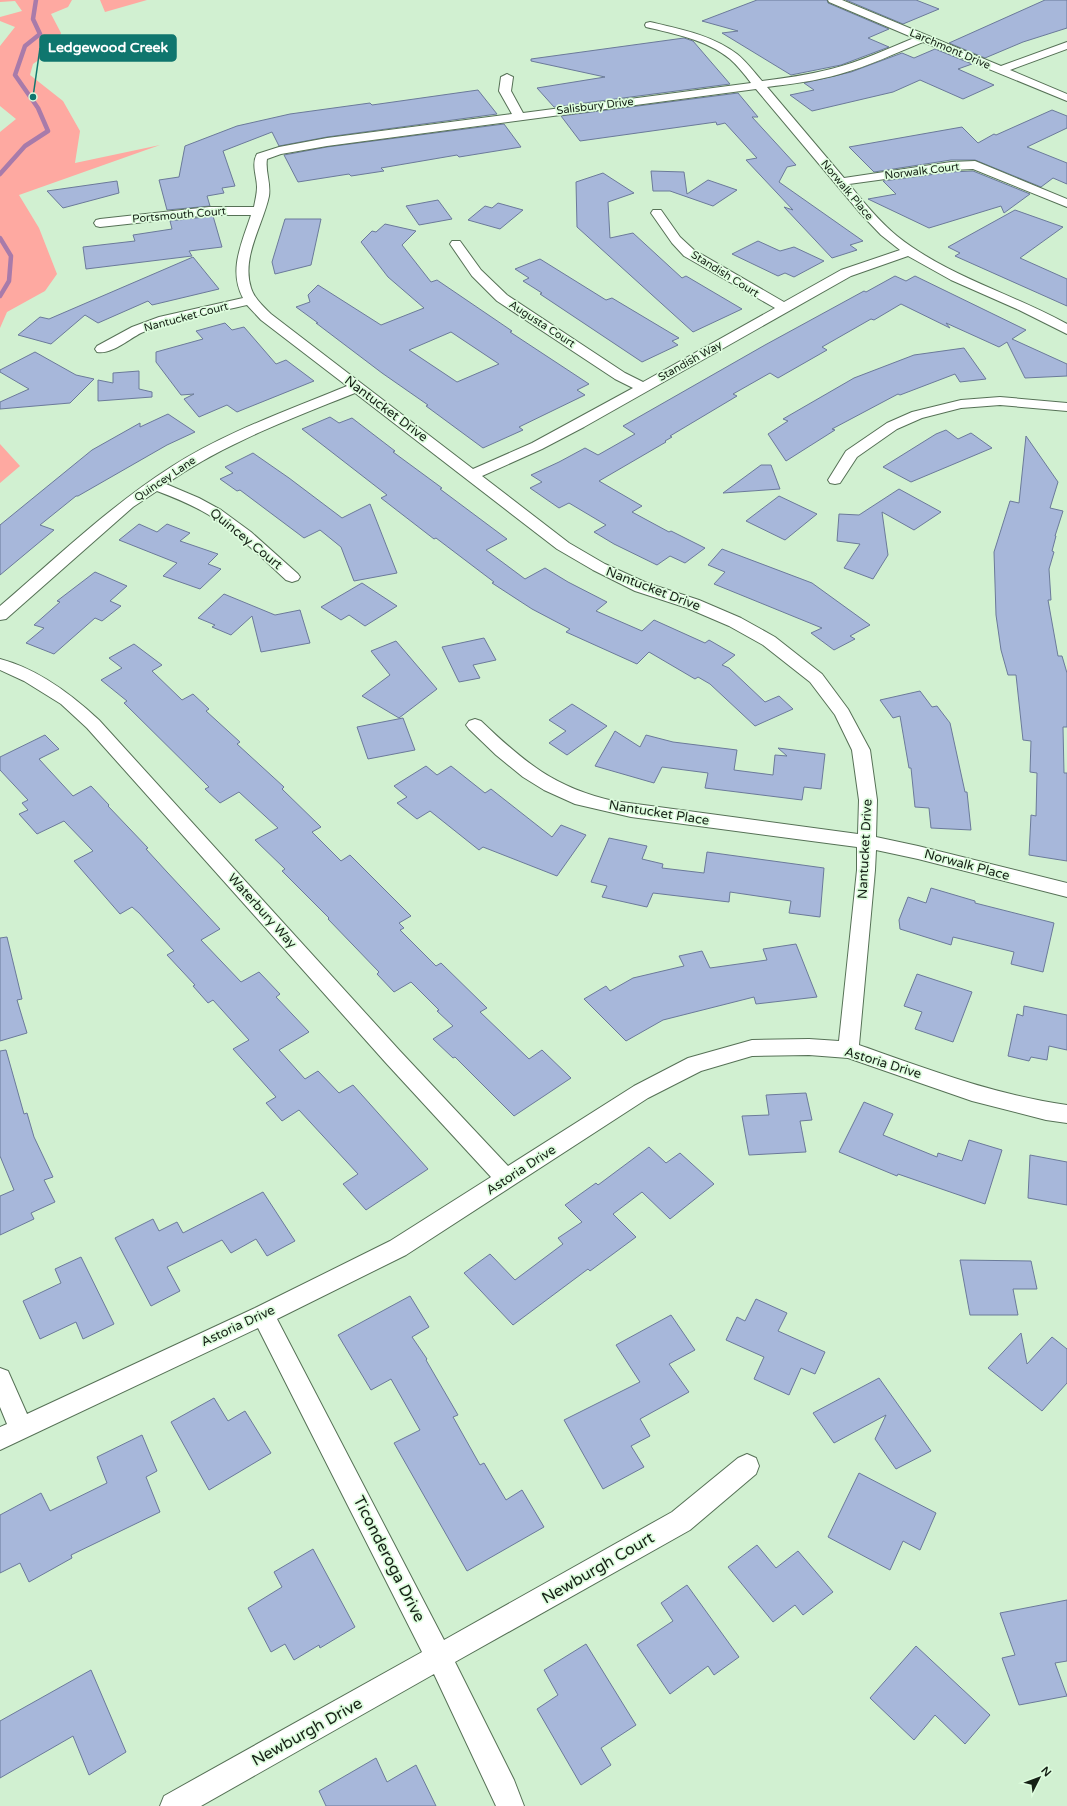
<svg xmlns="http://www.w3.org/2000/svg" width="1067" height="1806" font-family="'Varela Round',sans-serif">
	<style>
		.green { fill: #fea9a1 }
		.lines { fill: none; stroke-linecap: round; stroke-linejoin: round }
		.stream { stroke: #a87baa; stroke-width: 4.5 }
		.building { fill: #a7b7da; stroke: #6b7a9a; fill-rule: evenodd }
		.minor-casing { stroke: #567156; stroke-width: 2 }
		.minor { fill: #fff; fill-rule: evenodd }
		.labels { text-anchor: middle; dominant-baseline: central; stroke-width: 3.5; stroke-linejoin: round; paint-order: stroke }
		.far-street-label { font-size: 11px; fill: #162116; stroke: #defdde }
		.street-label { font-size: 13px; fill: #162116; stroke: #defdde }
		.near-street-label { font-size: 16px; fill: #162116; stroke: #defdde }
		.leader { fill: none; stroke: #0f766e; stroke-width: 1.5 }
		.callout-dot { fill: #0f766e; stroke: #defdde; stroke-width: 1.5 }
		.callout { fill: #0f766e; stroke: #0f766e; stroke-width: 1.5 }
		.callout-label { font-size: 14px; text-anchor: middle; font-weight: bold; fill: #fff }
	</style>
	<rect width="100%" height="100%" fill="#d1f0d1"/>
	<path class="green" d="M0,0H72L68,7L51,14L61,33L57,47L33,64L30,75L63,101L80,131L75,163L160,145L19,195L39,228L57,274L45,291L7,312L0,328V132L16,119L0,106V46L15,27L0,21V17L22,11L15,1L0,2Z
		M100,0H147L105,12Z
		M0,444L20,466L0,483Z"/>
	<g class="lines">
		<path class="stream" d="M0,174L25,146L48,131L38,108L15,75L25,46L40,34L33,19L36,0
			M0,238L11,256L9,281L0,296"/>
	</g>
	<path class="building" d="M757,0H827L828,3L889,29L868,38L889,47L841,65L791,75L722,33L738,31L702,21Z
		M846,0H916L939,9L903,24Z
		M1045,0H1067V28L1023,42L985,58L949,43Z
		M684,38L693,41L730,84L554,107L537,88L605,77L531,61V59Z
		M935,49L972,64L958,69L994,85L963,99L920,80L893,92L812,111L790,95L814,90L804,83L851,72L902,53L914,58Z
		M478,90L497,114L327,137L279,146L272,132L223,151L235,186L222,188L224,193L207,196L210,206L167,210L159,180L179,177L185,146L237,126L290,114L370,103L372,105Z
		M738,93L758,117H752L796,165L787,167L779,182L863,241L850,245L857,250L832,258L784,207L793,210L746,160L757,158L725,123L717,125L716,122L580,141L561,116Z
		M1052,110L1067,116V128L1027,147L1067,163V184L1053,178L1041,187L975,160H951L874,172L849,147L962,127L978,143L994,134L996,135Z
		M504,124L521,147L459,157L457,155L381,168L384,171L351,176L349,174L298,182L284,155L327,147Z
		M651,171L684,172L687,194L708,180L737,190L713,206L670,191H653Z
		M973,171L1030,194L1004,213L1001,206L929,228L868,199L896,194L883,181L951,172Z
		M603,173L634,193L608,202L610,238L633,233L682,278L686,276L742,309L693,332L577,227L576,182Z
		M117,181L119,193L63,208L47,191Z
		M438,200L452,219L419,225L406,206Z
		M498,203L523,210L500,229L468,220L485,206L492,208Z
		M1015,210L1063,227L1020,258L1067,279V306L955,256L960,253L948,247Z
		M213,216L222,247L189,251L192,256L86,269L83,247L135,241L133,235L172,229L170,221Z
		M285,219H321L311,265L275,274L272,262Z
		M385,224L416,231L402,245L431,282L437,280L512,331L510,332L589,384L577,390L585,395L519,427L523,430L483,448L426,406L428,405L382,373L316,323H318L296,307L310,302L308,295L318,285L381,325L424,308L388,277L361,242L372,231L376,232ZM451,332L499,364L457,382L409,350Z
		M758,241L780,251L794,247L824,261L794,277L785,273L778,276L732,254Z
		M193,257L219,289L152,305L148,301L98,323L85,315L51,344L18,335L40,317L49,319Z
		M540,259L606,300L612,298L679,338L672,341L678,345L642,362L540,294L542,293L523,281L529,278L515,269Z
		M895,276L906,281L915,276L1026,330L1012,339L1067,364V376L1025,378L1007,342L999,347L946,323L950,328L901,304L874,320L871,319L822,347L827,350L778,378L770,373L733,394L737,396L670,436L672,437L665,441L666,442L599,481L642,506L632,512L669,532L671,531L705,548L685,563L670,556L657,565L614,544L594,532L606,525L569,503L559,508L530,488L542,482L531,475L559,462L585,448L598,455L635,434L623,426L765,345L864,291L866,292Z
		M225,323L232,330L244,327L276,364L286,360L314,381L237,412L227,405L199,417L184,399L194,394L181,395L156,362V352L203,339L196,331Z
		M964,348L986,379L960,382L955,374L900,395L898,394L832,429L835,430L786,461L768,434L788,421L783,419L854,378L914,355Z
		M35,352L76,375L94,379L70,403L0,409V402L29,389L0,372V370Z
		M139,371V389L152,392V397L98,401V380L113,383V373Z
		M168,414L195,432L167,445L78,496H76L40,525L54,530L0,575V525L92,450L140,423V427Z
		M330,417L339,423L352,418L395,451L393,452L442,488L440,489L507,539L486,550L525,579L545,568L568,582L607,602L596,611L642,631L654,620L705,643L709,640L735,655L722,665L729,668L765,702L779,696L793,709L755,726L710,684L698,677L695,679L649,652L637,664L566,632L570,629L532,609L492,583L494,582L436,538L434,539L381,498L387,495L302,429Z
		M946,430L958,439L971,433L992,448L911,482L883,467L936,434Z
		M1026,436L1058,482L1050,508L1063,511L1055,536H1056L1052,551L1054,552L1049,569L1051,600H1048L1058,656H1062L1067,673V727H1063L1064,773H1067V861L1029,855L1031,815L1036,816L1037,773L1030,772L1031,741L1023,740L1016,675H1008L1001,650L996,615L994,552L1010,501L1019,503Z
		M253,453L289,478L342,518L370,504L397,573L354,581L341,547L320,530L304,538L240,490L237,491L220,479L233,473L225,467Z
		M761,465H771L780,489L723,493Z
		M899,489L941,512L914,530L882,512L888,555L873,579L844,568L860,544L837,541L839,514L859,515Z
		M779,496L817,514L785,540L746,521Z
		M139,524L157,532L167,524L190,533L180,541L218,554L208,564L221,569L200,589L163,576L177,563L119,540Z
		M722,549L812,583L870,625L850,636L855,639L834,650L811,633L822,628L714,584L725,572L708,565Z
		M95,572L127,586L110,601L121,606L102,621L95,618L54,654L26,643L44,628L34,625L60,602L57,601Z
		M362,583L397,606L365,626L349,615L341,620L321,607Z
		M224,594L275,615L300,610L310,643L261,652L252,616L231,635L212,627L215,625L198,618Z
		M484,638L496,660L473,665L480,678L459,682L442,647Z
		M396,641L437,689L399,718L362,696L390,675L371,651Z
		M134,644L162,665L152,671L182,700L193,694L209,709L206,711L240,742L237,744L284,787L282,789L321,827L312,832L341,861L350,855L411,916L399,923L404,928L400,930L436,966L441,963L487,1008L480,1012L529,1059L542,1050L571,1078L514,1116L455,1057L453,1058L433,1039L453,1026L437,1011L439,1010L411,982L394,992L377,974L379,972L328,919L329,918L282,871L285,869L255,840L278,828L239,792L220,803L205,789L209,787L124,703L127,701L101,680L122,668L109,658Z
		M920,691L932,707L937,706L950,723L965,792H967L971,830L931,828L929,808L915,807L911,768H909L900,716L893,718L880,700Z
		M572,704L607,726L567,755L549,743L566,731L549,720Z
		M403,718L415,750L368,759L357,727Z
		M615,731L640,747L646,735L673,742L737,750L734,770L773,775L775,755L787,756L778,748L825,754L821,789L804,787L802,800L705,788L708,773L662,767L654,783L595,766Z
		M45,735L59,749L39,759L73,796L91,786L109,805L108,806L148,848L146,849L167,872L220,929L201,940L241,982L259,972L280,994L276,997L309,1032L279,1050L305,1079L318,1071L339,1093L353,1085L428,1169L366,1210L343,1184L358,1174L299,1110L282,1121L266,1103L276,1097L233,1049L249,1040L213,1000L208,1003L193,986L195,985L167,955L174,951L139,913L132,907L120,914L74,861L93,851L64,821L37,834L19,814L28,810L22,803L28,800L0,770V757Z
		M426,766L437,775L451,766L485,793L491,789L552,837L561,825L586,835L557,876L483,847L479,850L430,811L417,819L397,803L407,797L394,786Z
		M609,838L647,846L642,859L663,864L662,868L704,873L707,852L824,868L820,917L789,913L791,901L730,892L729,902L653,893L647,907L602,897L607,886L591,882Z
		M931,888L975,901V903L1054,923L1043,972L1011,964L1014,952L953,937L951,945L900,929L899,920L908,897L926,903Z
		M7,937L22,999L17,1000L27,1033L0,1041V938Z
		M796,944L817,997L756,1004L754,997L663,1020L626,1041L584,999L606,986L610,991L633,978L684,966L679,956L702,951L710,968L767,960L763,949Z
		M917,974L972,992L953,1042L915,1029L922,1012L904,1006Z
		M1024,1006L1067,1015V1050L1049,1046L1047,1060L1031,1057L1029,1061L1008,1056L1017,1014L1023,1016Z
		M6,1050L24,1114L27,1113L34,1137L53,1177L44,1180L55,1202L31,1213L34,1219L0,1235V1196L14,1190L0,1156V1051Z
		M806,1093L812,1120L800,1121L806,1152L749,1155L742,1116L769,1115L766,1095Z
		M864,1102L893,1114L883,1135L937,1157L938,1153L962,1161L969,1140L1002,1150L985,1204L898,1174L897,1176L839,1152Z
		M649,1147L666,1163L680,1153L714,1184L670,1219L642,1192L613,1214L636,1237L590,1271L588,1269L513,1325L464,1273L490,1254L515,1280L563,1244L558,1238L582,1222L565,1205L596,1183L598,1185Z
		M1030,1155L1067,1162V1205L1028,1198Z
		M263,1192L295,1241L267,1256L256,1239L231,1253L222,1240L167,1267L180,1291L151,1306L115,1238L153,1219L159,1231L177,1222L183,1233Z
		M81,1257L114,1324L83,1339L76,1322L40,1339L23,1301L61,1283L55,1269Z
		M960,1260L1031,1261L1037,1289H1013L1018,1315H970Z
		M410,1296L429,1327L412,1337L427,1359L426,1360L458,1415L453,1417L480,1465L484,1463L506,1500L522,1490L544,1527L467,1571L394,1443L420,1430L391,1379L371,1390L338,1335Z
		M756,1299L787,1313L778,1331L825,1352L815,1374L801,1368L789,1395L754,1379L764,1357L726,1340L737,1317L745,1321Z
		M671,1315L695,1350L669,1364L689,1392L640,1419L650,1436L631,1446L644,1467L603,1489L564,1420L640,1382L616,1345Z
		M1021,1333L1027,1364L1052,1337L1067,1349V1383L1042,1411L988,1368Z
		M879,1378L931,1451L896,1469L875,1439L886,1415L834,1443L813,1413Z
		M214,1398L228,1421L245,1411L271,1453L209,1490L171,1422Z
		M142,1435L157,1471L146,1477L160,1512L71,1555L72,1558L29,1582L20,1563L0,1573V1515L41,1493L50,1511L107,1483L97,1457Z
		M859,1473L936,1513L920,1550L903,1541L890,1570L828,1537Z
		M757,1545L776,1568L798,1551L833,1592L803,1615L795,1605L773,1622L728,1567Z
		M313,1549L355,1627L320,1648L319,1645L294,1660L285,1644L271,1652L248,1608L282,1587L274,1572Z
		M687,1585L739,1657L714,1675L708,1666L670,1694L637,1645L673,1621L661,1603Z
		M1067,1600V1661L1055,1663L1067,1696L1019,1705L1002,1658L1015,1655L1000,1613Z
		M586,1644L636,1725L601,1748L611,1765L581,1785L537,1709L558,1695L544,1670Z
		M916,1646L990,1715L965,1744L935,1715L914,1740L870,1698Z
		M91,1670L126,1752L89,1775L73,1736L0,1778V1721Z
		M376,1758L387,1782L416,1765L436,1806H326L319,1791Z"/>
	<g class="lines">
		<g class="minor-casing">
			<path id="minor" d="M828,0H842L1001,66L1067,42V49L1010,70L1067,94V101L923,42C896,53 869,66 840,74C816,81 791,84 767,87L844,178L951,162L975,161L1067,199V207L973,169L951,170L849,184C864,203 879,221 897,236C947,276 1011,293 1067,324V334L1019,310L951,280L908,256L851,276L584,427L542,449L482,476L569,543L605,564L647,583L699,600L741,618L775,637L822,674L848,709L870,750L877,800L876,837L918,846L1067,883V897L918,859L876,850L875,870L859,1045C927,1069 995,1095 1067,1105V1123L1046,1120L972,1101L848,1058L809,1055L752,1056L701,1071L648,1098L406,1255L277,1319L444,1640L672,1512L738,1458L747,1454L756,1458L759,1466L756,1474L690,1530L455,1662L514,1780L524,1806H496L434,1674L201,1806H160L164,1796L422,1652L258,1328L0,1450V1427L7,1424L0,1407V1368L8,1371L27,1414L255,1308L390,1241L491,1177L386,1063L87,728L61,704L24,681L0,670V659C38,669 71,694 99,720L400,1051L508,1166L634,1086L688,1058L752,1040L809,1039L839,1041L857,870V847L631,817L575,804L544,790L523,777L496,755L469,729L466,725L469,721L475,719L481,721C524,762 555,788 614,801L858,834L859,800L852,750L835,715L810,682L763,645L729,626L687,608L635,591L593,570L557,549L355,393C291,419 224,443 166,484L199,498L221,510L251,532L298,574L300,577L298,580L292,582L286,580C262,558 237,533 209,515C193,505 175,498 157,491L133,507L6,619L0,620V606C55,559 110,506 171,467C225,432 287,411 347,386L261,320L247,305C212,313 174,318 141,333C129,339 111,355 97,352L95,349L97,346L132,327L159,317L243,298C228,270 242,243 251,215H209L100,227L96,226L94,223L96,220L100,219L209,207H254C255,201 257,194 257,187C257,177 251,164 257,154L279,147L327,138L512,114L499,91L501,77L507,74L513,77L511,91L523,113L751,83C745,75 738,66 730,59C707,40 675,34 646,27L645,25L646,23L650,22C680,29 712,35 737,54C746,61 754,72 762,81C785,78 808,75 831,69C860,62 887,49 914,38L829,2ZM756,89L861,214L881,235L900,250L841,270L784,302L694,250L680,237L661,210H653L651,213L672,243L684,256L775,308L643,382L625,373L507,295L481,270L460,241H452L450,244L472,276L497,301L615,379L633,388L532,443L473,469L271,314C263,306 254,298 251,288C241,257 263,225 269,196C271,183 265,171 267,159L281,154L327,146Z
				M1000,397L1067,403V411L1000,405L961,408L922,418L897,429L857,457L840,483L835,484L830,483L828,480L846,451L887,423L912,412L961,400Z"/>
		</g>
		<use href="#minor" class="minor"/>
	</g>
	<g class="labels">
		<g class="far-street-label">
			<text transform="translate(950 49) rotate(23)">Larchmont Drive</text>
			<text transform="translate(595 106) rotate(-7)">Salisbury Drive</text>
			<text transform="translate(922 171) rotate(-7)">Norwalk Court</text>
			<text transform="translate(847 190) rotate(50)">Norwalk Place</text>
			<text transform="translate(179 215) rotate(-5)">Portsmouth Court</text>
			<text transform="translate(725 274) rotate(32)">Standish Court</text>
			<text transform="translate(186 317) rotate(-15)">Nantucket Court</text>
			<text transform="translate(542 324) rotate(33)">Augusta Court</text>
			<text transform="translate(690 361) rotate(-29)">Standish Way</text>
			<text transform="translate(165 479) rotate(-34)">Quincey Lane</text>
		</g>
		<g class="street-label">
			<text transform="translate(386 409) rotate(37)">Nantucket Drive</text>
			<text transform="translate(246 539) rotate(39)">Quincey Court</text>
			<text transform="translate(653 589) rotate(21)">Nantucket Drive</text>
			<text transform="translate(659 813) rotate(9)">Nantucket Place</text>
			<text transform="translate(865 849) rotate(-87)">Nantucket Drive</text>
			<text transform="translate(967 865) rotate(15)">Norwalk Place</text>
			<text transform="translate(262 911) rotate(48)">Waterbury Way</text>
			<text transform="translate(883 1063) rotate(17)">Astoria Drive</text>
			<text transform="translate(521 1170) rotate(-33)">Astoria Drive</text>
			<text transform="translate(238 1326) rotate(-25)">Astoria Drive</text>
		</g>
		<g class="near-street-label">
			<text transform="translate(389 1559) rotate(63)">Ticonderoga Drive</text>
			<text transform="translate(598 1568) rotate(-30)">Newburgh Court</text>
			<text transform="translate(307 1732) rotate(-29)">Newburgh Drive</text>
		</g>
	</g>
	<path class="leader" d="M33 97L40 48"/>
	<circle class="callout-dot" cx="33" cy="97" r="4"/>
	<rect class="callout" x="40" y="35" width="136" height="26" rx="4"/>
	<g class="callout-label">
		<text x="108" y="52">Ledgewood Creek</text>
	</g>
	<g transform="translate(1039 1778) rotate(48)" stroke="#defdde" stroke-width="3" paint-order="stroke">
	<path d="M0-3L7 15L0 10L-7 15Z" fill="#162116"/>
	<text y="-6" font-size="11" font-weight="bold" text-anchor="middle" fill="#162116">N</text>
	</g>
</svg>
